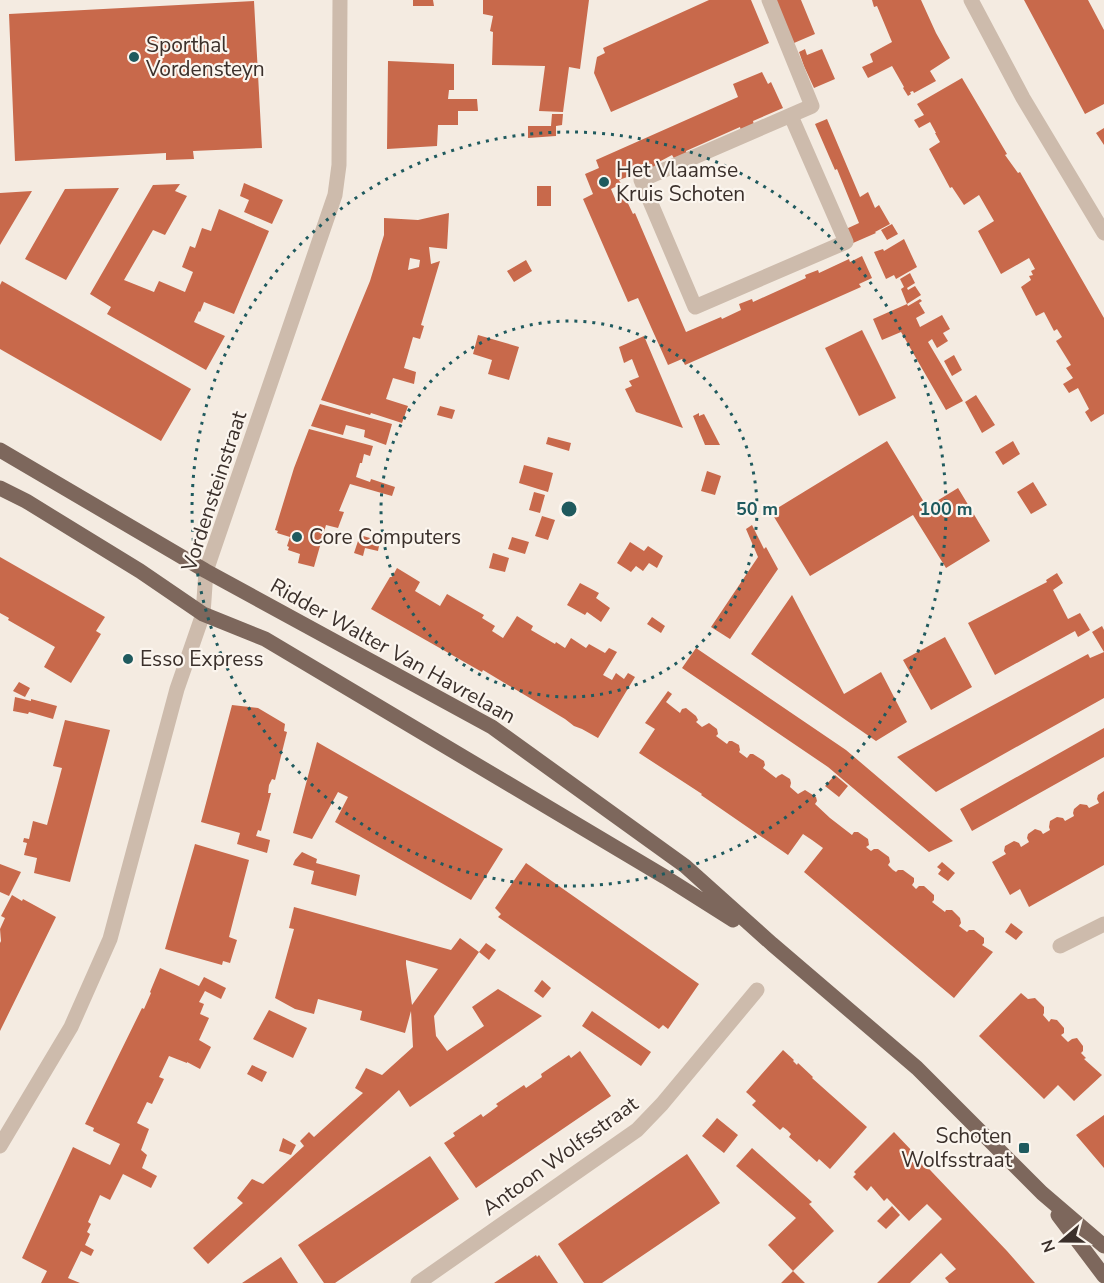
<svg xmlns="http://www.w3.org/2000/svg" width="1104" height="1283" font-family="'Nunito Sans',sans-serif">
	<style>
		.building { fill: #c8694b; fill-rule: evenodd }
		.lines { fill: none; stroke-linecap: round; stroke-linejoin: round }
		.minor { stroke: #cdbbac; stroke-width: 15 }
		.major { stroke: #7d675c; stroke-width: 15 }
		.ring { fill: none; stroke: #1f5a5e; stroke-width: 3; stroke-dasharray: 3 6 }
		.poi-dot { fill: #1f5a5e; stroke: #fbf5ee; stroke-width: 2 }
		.labels { text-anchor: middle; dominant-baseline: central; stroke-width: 4.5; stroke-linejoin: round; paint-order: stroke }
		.poi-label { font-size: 21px; fill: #3b302b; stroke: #fbf5ee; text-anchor: start }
		.street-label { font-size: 21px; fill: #3b302b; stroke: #fbf5ee }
		.centre { fill: #1f5a5e; stroke: #fbf5ee; stroke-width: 3 }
		.ring-label { font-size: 18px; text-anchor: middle; font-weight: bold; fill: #1f5a5e; stroke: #fbf5ee; stroke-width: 4.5; stroke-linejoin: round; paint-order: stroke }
	</style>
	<rect width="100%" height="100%" fill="#f4ebe1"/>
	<path class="building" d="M413,0H433L434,6H413Z
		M483,0H589L580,69L569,67L563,112L539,111L545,66L492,65L493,32L490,31L493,16L483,14Z
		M709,0H751L769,43L611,112L594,73L597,57L605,53L603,48Z
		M775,0H801L815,34L794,43Z
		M872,0H921L936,33L950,58L930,71L936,81L914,93L913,91L910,92L911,94L908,96L903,88L904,87L892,66L868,78L862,67L873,62L870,54L892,42L877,6L874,7Z
		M1024,0H1088L1104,30V104L1085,114Z
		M254,1L262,148L193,151L194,159L166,160V153L15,161L9,14Z
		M805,49L807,55L822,49L835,79L814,88L804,66L799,52Z
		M388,61L454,64V90H449L448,99H477L478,111H458V125H438L437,146L387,149Z
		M762,72L768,84L771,82L783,108L753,121L754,125L741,131L740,127L686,151L687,155L675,160L672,155L657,163V166L619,180L621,184L611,189L616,201L625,197L633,214L635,213L686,332L721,317L722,319L741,310L739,304L752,299L753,302L806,278L805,275L818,270L819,273L849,259L850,262L862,256L872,278L859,284L861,287L685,365L682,359L668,365L638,298L628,302L583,199L593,194L585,174L599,168L596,160L738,97L733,84Z
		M962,78L1007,154L1005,155L1018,173L1020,172L1104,318V414L1091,422L1085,412L1089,409L1078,388L1069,393L1063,384L1073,378L1066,368L1071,365L1056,341L1062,337L1057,329L1054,331L1044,312L1036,316L1021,287L1031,280L1029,276L1033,275L1031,271L1035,269L1029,258L1001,274L978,231L994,221L979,195L964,205L952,187L950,188L929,149L940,142L935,133H936L930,122L919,128L914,120L924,115L917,104Z
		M552,114H563L562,125L556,126V136L528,138V126H551Z
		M827,119L860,197L868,192L875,208L879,205L890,224L875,232L876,233L853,243L846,229L859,223L837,169L835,170L815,124Z
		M1104,128V145L1096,133Z
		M244,183L283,200L272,224L244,212L249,200L240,196Z
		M180,184L175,191L187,196L165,235L153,230L124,280L154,292L159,281L185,292L193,272L182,267L190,246L195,248L202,228L211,231L219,209L269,231L234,314L204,302L200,312L199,311L194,322L225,336L206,370L107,314L111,307L90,294L153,185Z
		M537,186H551V206H537Z
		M119,188L66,280L25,259L65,189Z
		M32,191L0,245V193Z
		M449,213L447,249L429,247L431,264L440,261L421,325L424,326L420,339L413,337L404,368L416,372L414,384L393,378L386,399L408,406L402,423L371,413L370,415L321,400L370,281L384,235V218L418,220ZM410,258L420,260L419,267L408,270Z
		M892,224L898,234L887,240L881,230Z
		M904,239L917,267L896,279L894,275L886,279L874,252L883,249L884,251Z
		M526,260L532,271L514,282L507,271Z
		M910,273L915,283L907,288L908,290L915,286L921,295L907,304L901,289L904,287L900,279Z
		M2,281L191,389L161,441L0,349V285Z
		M920,299L922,301L919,303L925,313L916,318L920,327L942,315L950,329L943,333L948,341L937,348L932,339L928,342L963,401L946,410L901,332L882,340L873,319L907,304L908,306Z
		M862,330L896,398L859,416L825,348Z
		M478,335L519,347L509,380L488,374L492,360L473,354Z
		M644,336L683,428L636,412L625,389L632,386L629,381L639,377L632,359L624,363L619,347Z
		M954,355L962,370L952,376L944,361Z
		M976,395L995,425L982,433L965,402Z
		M320,404L392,424L386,445L364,437L365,430L346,425L343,435L311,426Z
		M440,406L455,410L452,419L437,415Z
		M699,413V416L704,414L720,445H705L693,416Z
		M309,429L373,446L370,456L364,454L362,463H360L356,477L370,482L371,479L395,487L392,496L350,484L339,511L344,512L338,528L326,525L314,567L298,563L300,554L288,550L289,547L287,546L290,537L277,533L278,531L275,530L294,468Z
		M548,437L571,443L569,451L546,444Z
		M887,441L927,507L958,488L990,541L946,568L913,515L810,576L771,512Z
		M1013,441L1020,454L1003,465L995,452Z
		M524,465L553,473L548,492L519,483Z
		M707,471L721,476L715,495L701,491Z
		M1033,482L1047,505L1031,514L1017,492Z
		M534,492L545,495L540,513L529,510Z
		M542,516L555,520L548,540L535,536Z
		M752,525L764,549L766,547L778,569L730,639L711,627L758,557L746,529Z
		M360,535L380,541L378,551L365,548L363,556L354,553Z
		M512,537L529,542L525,554L508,549Z
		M630,542L644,551L648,546L663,556L657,568L649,563L643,571L636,566L631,572L617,563Z
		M493,553L509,558L505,572L489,568Z
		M0,557L105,617L96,631L101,634L71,683L44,667L55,647L8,620L9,618L0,613Z
		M397,568L420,582L415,591L440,606L447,594L484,615L482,618L495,626L492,631L503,638L517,616L533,626L531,630L555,644L556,642L565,648L571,638L586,648L589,644L605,653L609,648L617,652L603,675L612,680L616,673L624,679L628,673L635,677L598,738L582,729L574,726L565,719L483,670L482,672L371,609L390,577H392Z
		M1057,573L1063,583L1053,590L1068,619L1080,613L1090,630L1078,637L1075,631L995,675L968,623L1047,582L1046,580Z
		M580,583L599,593L596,598L610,608L601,622L587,612L585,615L567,605Z
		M792,595L844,694L881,672L907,722L876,741L751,654Z
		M652,617L665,626L661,633L647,624Z
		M1102,626L1104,630V698L936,792L897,757L1088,654L1090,658L1104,652L1092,632Z
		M945,637L972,687L931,710L903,660Z
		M696,648L846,750L953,841L929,852L828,767L682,668Z
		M19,682L30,688L25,697L13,691Z
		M668,691L672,694L666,702L680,713L682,709L686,708L696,716L698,720L696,722L702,727L709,723L717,729L718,734L716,736L727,744L729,741H732L739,745L740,750L739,752L747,758L750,754H753L764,761L765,765L763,768L776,778L778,776L782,774L790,779L791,783L790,787L798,794L805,790L816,797L817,801L815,804L830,818L852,835L854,832H858L868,839L869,845L866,847L871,851L874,849H878L889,857L890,862L888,865L893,870L896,872L898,870H903L914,878V882L912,885L916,889L919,886H924L934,895V900L932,902L945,912L946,910H952L960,918L961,923L959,926L967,932L969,930H974L984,938V943L982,945L993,952L954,998L804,872L823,848L812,840L803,834L788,855L701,795L702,794L639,753L655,729L645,723Z
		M15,697L31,701V699L57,706L53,719L29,712L28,714L13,711Z
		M232,705L258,708L285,724L284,731L287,732L275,780L272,779L269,785L268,793H271L261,831L258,830L256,836L270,840L267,853L237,844L240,833L201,822Z
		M65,720L110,730L70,882L34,873L37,858L24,855L27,843L23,842L24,838L29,839L33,821L47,825L62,768L53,766Z
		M1104,728V757L972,831L960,809Z
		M317,742L503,849L471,900L335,822L348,797L338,792L312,839L293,833Z
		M835,775L848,786L839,797L825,786Z
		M1104,791V865L1029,907L1020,889L1010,895L992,862L1006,854L1004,851L1005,846L1014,841L1019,843L1021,847L1029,842L1027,838L1028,834L1035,829L1041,831L1043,834L1050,830L1049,827L1050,821L1057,817L1063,818L1065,821L1074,816L1073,813L1074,809L1080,804L1087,805L1089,808L1099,803L1097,799L1098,795Z
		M195,844L249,860L229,937L237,940L230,963L223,961L222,965L165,949Z
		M302,852L317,859L316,863L360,875L356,896L311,884L314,871L293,865L295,860Z
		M942,862L955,873L948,881L938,874L941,870L937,867Z
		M526,863L699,984L668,1029L663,1025L659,1029L498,917L501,914L495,908Z
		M0,864L21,872L9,896L0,892Z
		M12,895L22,901L23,899L56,917L0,1031V943L1,941L0,929L5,918L1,916Z
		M294,907L451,950L460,938L479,952L434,1016L436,1036L447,1051L484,1026L472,1007L498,989L542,1016L410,1107L399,1090L208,1264L193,1248L243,1203L237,1198L252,1179L263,1184L304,1146L300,1141L309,1132L314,1137L363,1093L355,1088L366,1068L382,1075L413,1047L411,1011L405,1033L360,1020L362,1011L318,999L314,1014L295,1009L275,998L294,929L289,928ZM406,960L438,969L412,1005L406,964Z
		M1011,923L1023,932L1016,940L1005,932Z
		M486,943L496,950L489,960L479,952Z
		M160,968L199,986L204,977L226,988L221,999L205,991L199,1002L204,1004L200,1014L209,1018L199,1040L211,1047L200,1069L187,1062V1063L169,1056L159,1077L164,1079L152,1104L147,1102L137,1123L149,1129L141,1150L147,1155L142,1168L157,1176L151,1188L123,1174L110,1200L100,1195L88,1222L91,1224L87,1232L90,1234L85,1245L94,1250L91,1256L81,1251L68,1278L80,1283H41L47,1271L22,1258L73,1147L110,1165L120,1144L93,1131L94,1128L85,1124L141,1010L142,1008L144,1009L151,993L150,992Z
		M542,980L551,988L543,998L534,991Z
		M1021,993L1028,999L1035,998L1044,1007V1013L1043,1015L1049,1022L1051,1019L1057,1020L1064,1028V1033L1061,1035L1068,1042L1072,1039L1077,1038L1083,1046V1051L1081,1053L1086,1058L1084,1059L1102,1075L1074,1101L1058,1085L1044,1099L979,1036Z
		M269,1010L307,1028L293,1058L253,1039Z
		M592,1011L651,1052L641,1066L582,1026Z
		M783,1050L794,1060L793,1061L797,1065L798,1063L813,1077L812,1078L867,1127L830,1169L819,1159L817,1162L789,1137L791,1134L787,1130L783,1127L780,1130L752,1105L756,1101L746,1092Z
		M580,1051L611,1096L476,1188L444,1143L455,1136L453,1133L481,1114L483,1117L490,1112L498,1106L496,1104L524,1085L526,1088L542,1077L541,1074L569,1055L571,1058Z
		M252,1065L267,1072L262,1082L247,1074Z
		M1104,1115V1168L1076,1135Z
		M717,1118L738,1135L724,1153L702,1136Z
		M894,1132L1007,1251L1035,1283H949L945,1278L956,1269L941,1253L910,1283H877L942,1219L927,1204L909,1221L887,1198L884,1201L871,1186L867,1191L853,1177L856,1174L854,1172Z
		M283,1138L296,1145L291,1155L279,1151Z
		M752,1148L812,1202L809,1204L834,1231L793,1271L768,1245L796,1218L736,1166Z
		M687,1154L720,1203L602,1283H584L558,1244Z
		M430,1156L459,1199L335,1283H324L298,1245Z
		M892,1206L900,1215L886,1229L877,1221Z
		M536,1255L537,1257L539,1255L558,1283H494Z
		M281,1257L298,1283H242Z
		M793,1271L805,1283H781Z"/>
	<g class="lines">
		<path class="minor" d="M769,0L812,106L641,180L695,307L846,242L791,116
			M971,0L1023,98L1104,233
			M1060,946L1104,924
			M0,1146L71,1027L110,939L177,689L203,614L206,571L335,195L339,165L340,0
			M418,1283L637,1130L662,1104L757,990"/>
		<path class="major" d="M0,450L206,571L492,727L685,866L772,944L917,1068L1042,1193L1104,1246
			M0,488L26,501L140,571L203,614L265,639L665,877L733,920
			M1058,1215L1104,1276"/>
	</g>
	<g class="ring">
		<circle cx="569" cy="509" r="188"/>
		<circle cx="569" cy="509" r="377"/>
	</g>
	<g class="poi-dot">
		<circle cx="134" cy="57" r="6"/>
		<circle cx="604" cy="182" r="6"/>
		<circle cx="297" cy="537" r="6"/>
		<circle cx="128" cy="659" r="6"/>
		<rect x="1018" y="1142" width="12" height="12" rx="3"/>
	</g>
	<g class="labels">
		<g class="poi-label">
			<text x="146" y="45">Sporthal<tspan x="146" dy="24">Vordensteyn</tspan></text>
			<text x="616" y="170">Het Vlaamse<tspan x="616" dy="24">Kruis Schoten</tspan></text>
			<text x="309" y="537">Core Computers</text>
			<text x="140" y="659">Esso Express</text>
			<text x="1012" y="1136" text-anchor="end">Schoten<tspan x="1012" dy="24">Wolfsstraat</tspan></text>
		</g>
		<g class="street-label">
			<text transform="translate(214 491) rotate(-72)">Vordensteinstraat</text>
			<text transform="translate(393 651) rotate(29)">Ridder Walter Van Havrelaan</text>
			<text transform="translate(560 1156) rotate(-36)">Antoon Wolfsstraat</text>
		</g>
	</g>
	<circle cx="569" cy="509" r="9" class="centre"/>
	<g class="ring-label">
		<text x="757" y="515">50 m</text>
		<text x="946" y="515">100 m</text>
	</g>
	<g transform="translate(1062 1241) rotate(250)" stroke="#fbf5ee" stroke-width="4.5" paint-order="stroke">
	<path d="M0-4.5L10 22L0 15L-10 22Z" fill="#3b302b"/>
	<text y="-9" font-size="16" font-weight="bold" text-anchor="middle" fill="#3b302b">N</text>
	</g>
</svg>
